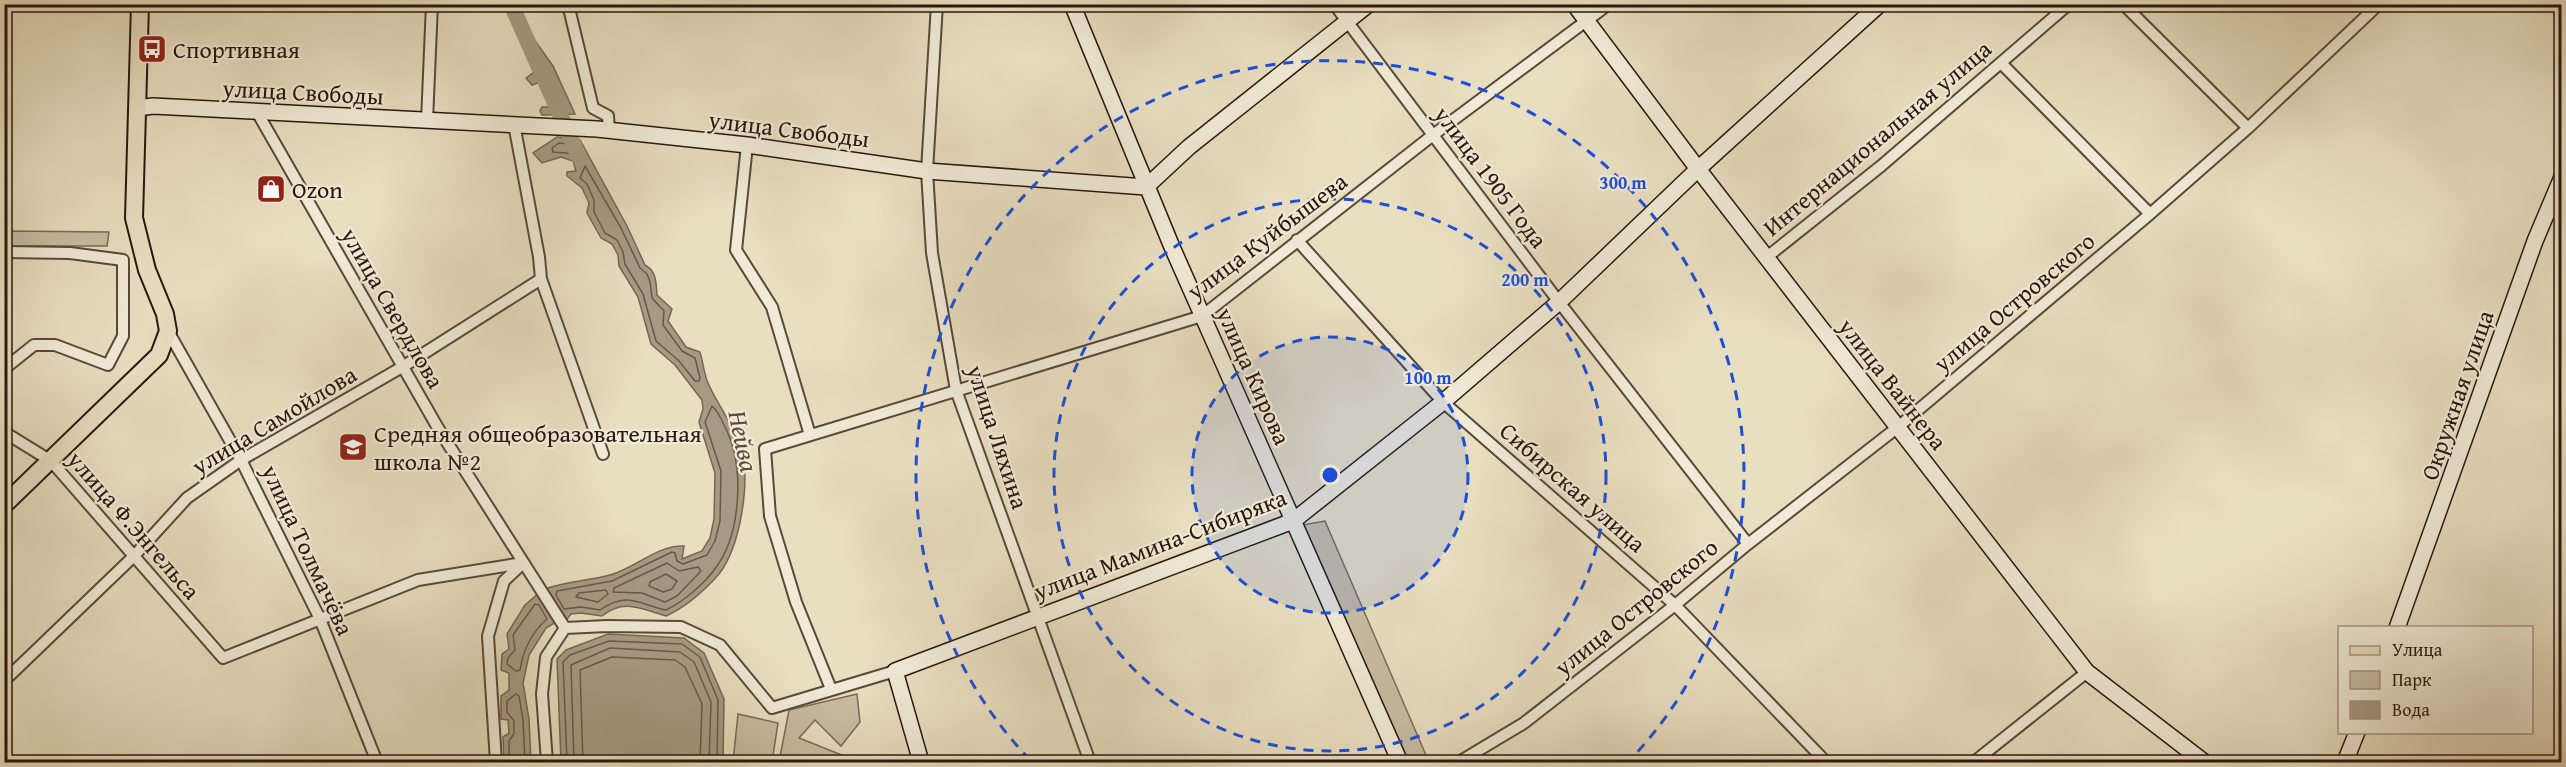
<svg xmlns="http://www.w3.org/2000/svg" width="2566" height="767" font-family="'Gentium Book Plus',serif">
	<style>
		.green { fill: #c7bca2; stroke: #786a58; stroke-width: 1.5 }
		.water { fill: #a79a83; stroke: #746654; stroke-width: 1.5 }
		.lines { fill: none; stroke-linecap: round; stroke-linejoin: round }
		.shore { stroke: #685848; stroke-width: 1.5 }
		.river { stroke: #a79a83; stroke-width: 16 }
		.street-casing { stroke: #58493a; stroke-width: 14 }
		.secondary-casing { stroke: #28170e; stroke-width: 18 }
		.primary-casing { stroke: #28170e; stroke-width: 20 }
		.street { stroke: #f0ead6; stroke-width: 10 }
		.secondary { stroke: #f0ead6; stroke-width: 15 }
		.primary { stroke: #e8dec0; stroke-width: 16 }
		.ring { fill: none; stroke: #1d4ed8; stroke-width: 3; stroke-dasharray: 10 8 }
		.labels { text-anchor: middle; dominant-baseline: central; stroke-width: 4.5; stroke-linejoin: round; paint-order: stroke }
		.poi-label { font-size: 24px; fill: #28170e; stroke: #f0ead6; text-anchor: start }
		.street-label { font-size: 24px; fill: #28170e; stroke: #f0ead6 }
		.water-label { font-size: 26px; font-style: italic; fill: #5b4b3d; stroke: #f0ead6 }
		.centre { fill: #1d4ed8; stroke: #f0ead6; stroke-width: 3 }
		.ring-label { font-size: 18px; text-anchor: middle; font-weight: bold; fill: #1d4ed8; stroke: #f0ead6; stroke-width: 4.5; stroke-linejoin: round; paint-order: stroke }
	</style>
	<rect width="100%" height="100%" fill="#e8dec0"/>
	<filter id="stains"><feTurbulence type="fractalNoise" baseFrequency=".00333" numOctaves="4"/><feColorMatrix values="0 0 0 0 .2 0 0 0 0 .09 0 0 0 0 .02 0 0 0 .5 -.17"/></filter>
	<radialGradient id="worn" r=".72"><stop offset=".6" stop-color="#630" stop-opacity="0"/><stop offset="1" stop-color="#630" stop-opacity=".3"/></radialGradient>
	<path class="green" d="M5,231L109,232L107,246H5Z
		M1325,521L1429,762H1408L1302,525Z
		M857,694L860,722L841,746L815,720L799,738L859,762H779L789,710Z
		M738,714L778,723L772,762H733Z"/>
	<path class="water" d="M527,37L533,38L553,66L575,114L542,115L540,111L542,107H554L543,81L532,85L526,78L538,69L532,54H528Z
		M557,137L580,140L627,226L645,265C657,271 656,284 657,295L672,309L668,321L686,347L700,352C703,362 704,374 708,383C718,406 734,425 741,449C751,482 740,547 719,574C704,591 686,607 666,616C641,609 624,598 602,616L581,613L571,614L565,622L545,589C567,581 588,581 610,575C636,568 657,545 684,546L682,559L702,551L710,538L714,519L715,473L699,422L703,409L702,400L675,365L651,344L638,297L619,266L618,255L612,244L601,238L587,213L589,203L582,188L567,176V172L576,171L573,161L561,157L542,163L533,153Z
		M539,593L556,622L546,628L529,655L523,683L529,719L531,762H504L503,737L509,733L508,720L501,719V696L509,690V673L501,670L502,654L509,649L507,634L525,605Z
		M608,634L684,638L704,653L724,699L723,762H561L557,659L566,650Z"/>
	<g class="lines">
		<path class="shore" d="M559,143L575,145L579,154L553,152L552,148Z
			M585,166L621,228L640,268L647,274L650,282L652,298L664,311L663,325L682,351L695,358L700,378L699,381H695L679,361L656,341L643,294L625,264L623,252L617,240L605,233L594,212V200L587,184L580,178Z
			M712,406C717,410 721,418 724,425C745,464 742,533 715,569C703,585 683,602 666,610C638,604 628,591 600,610L581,607L564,609L556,595L557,591L612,581L672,552L675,553L677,561L683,564L707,555L715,541L720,521L721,471L705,422Z
			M667,563L679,571L698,567L701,571L677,596L665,602L642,593L613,592L614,588Z
			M666,574L677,581L672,589L663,592L649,586L650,582Z
			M606,590L608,594L598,602L576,597L579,593Z
			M535,604L539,605L547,619C532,632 523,651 520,670L516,671L507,664L508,658L515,650L513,635Z
			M509,762V741L514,734V721L507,712V701L516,694L519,696L523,720L525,762
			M567,762L563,662L570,655L609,641L682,644L700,657L718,700L717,762
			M574,762L571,665L610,648L680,652L694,662L711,702L709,762
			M583,762L580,670L612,657L675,660L685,667L702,704L700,762"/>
		<path class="river" d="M511,4L579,157"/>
		<g class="street-casing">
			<path id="street" d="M568,4L593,108L608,116L609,130
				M937,4L927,171L932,253L956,390L1090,762
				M1334,4L1559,302L1748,544
				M2123,4L2248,128
				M2001,63L2150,214
				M257,112L438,428L565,628
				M427,121L432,4
				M514,124L539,257L541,279L603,454
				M747,145L736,250L772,307L810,435
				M1297,240L1443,402L1675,605L1826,762
				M4,252L70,253L123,260V336L108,365L55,345H34L4,369
				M1767,257L1881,166L2069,4
				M168,331L241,460L320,619L377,762
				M4,432L51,461L223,658L418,580L523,563
				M565,628L607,626L681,627L720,645L772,708L895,671
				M4,681L134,556L187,498L241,460L404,366L541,279
				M831,689L796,602L770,516L765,449L1202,316L1433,135L1609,4
				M496,762L488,636L504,581L523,563
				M547,762L542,694L546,657L565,628
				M1459,762L1524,723L1675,605L1748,544L1898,427L2150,214L2248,128L2379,4
				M1974,762L2087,672"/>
		</g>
		<g class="secondary-casing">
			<path id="secondary" d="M1072,4L1172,247L1400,762
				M1574,4L1698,169L2087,672L2204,762
				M137,108L153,106L597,129L747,145L927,171L1146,187L1189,147L1369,4
				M2397,628L2535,241L2562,177
				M921,762L895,671L1293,521L1443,402L1559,302L1698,169L1880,4
				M2345,762L2357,732"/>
		</g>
		<g class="primary-casing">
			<path id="primary" d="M4,505L159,355L168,331L165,314L147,270L134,218L140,4"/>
		</g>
		<use href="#street" class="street"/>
		<use href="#secondary" class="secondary"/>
		<use href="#primary" class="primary"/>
	</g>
	<circle cx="1330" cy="475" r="138" fill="#1d4ed8" fill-opacity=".12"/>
	<g class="ring">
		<circle cx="1330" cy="475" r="138"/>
		<circle cx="1330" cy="475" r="276"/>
		<path d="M1030 760A414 414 0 1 1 1630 760"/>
	</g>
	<defs>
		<g id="bus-square" transform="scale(1.5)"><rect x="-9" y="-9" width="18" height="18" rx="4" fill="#8f2418" stroke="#f0ead6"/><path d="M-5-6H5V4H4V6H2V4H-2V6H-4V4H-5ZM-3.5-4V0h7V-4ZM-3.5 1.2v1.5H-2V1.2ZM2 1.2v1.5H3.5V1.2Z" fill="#fff"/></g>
		<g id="shop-square" transform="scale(1.5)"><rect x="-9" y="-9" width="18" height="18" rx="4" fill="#8f2418" stroke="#f0ead6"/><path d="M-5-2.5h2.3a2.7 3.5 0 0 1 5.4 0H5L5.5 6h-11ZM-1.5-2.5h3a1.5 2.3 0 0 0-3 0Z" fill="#fff"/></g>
		<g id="school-square" transform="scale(1.5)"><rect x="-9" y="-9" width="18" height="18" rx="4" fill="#8f2418" stroke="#f0ead6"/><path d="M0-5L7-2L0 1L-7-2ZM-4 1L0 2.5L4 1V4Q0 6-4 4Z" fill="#fff"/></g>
	</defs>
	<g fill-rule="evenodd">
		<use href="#bus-square" x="152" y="49"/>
		<use href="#shop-square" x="271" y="189"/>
		<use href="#school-square" x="353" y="447"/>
	</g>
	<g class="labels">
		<g class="poi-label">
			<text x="173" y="49">Спортивная</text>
			<text x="292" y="189">Ozon</text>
			<text x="374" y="433">Средняя общеобразовательная<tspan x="374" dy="28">школа №2</tspan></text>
		</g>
		<g class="street-label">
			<text transform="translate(303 92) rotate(3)">улица Свободы</text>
			<text transform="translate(789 129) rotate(7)">улица Свободы</text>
			<text transform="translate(1877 138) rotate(-40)">Интернациональная улица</text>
			<text transform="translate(1491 177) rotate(53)">улица 1905 Года</text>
			<text transform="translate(1267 236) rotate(-37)">улица Куйбышева</text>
			<text transform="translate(2014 302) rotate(-40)">улица Островского</text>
			<text transform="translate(393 308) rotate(60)">улица Свердлова</text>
			<text transform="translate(1254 376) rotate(66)">улица Кирова</text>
			<text transform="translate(1893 384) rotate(52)">улица Вайнера</text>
			<text transform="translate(2457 395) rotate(-71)">Окружная улица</text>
			<text transform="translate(274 420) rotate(-31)">улица Самойлова</text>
			<text transform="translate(998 437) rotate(72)">улица Ляхина</text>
			<text transform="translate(1573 487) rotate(41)">Сибирская улица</text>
			<text transform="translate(134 525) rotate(49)">улица Ф.Энгельса</text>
			<text transform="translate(1160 544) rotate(-21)">улица Мамина-Сибиряка</text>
			<text transform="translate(308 550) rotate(65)">улица Толмачёва</text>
			<text transform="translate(1636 607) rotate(-39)">улица Островского</text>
		</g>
		<g class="water-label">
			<text transform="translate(744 441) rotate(78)">Нейва</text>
		</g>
	</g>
	<circle cx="1330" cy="475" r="9" class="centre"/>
	<g class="ring-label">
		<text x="1623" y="189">300 m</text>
		<text x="1525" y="286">200 m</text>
		<text x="1428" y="384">100 m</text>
	</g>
	<rect width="2566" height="767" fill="none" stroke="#e8dec0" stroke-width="24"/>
	<rect x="6" y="6" width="2554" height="755" fill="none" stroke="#28170e" stroke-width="3"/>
	<rect x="12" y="12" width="2542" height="743" fill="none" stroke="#28170e" stroke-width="1.5"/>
	<rect x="2338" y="626" width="195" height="108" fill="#f0ead6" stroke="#a09686" stroke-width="1.5"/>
	<rect x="2350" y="646" width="30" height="9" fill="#e8dec0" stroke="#a09686" stroke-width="1.5"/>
	<text x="2392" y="656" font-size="18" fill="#28170e">Улица</text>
	<rect x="2350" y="671" width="30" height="18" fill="#c7bca2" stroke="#a09686" stroke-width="1.5"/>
	<text x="2392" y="686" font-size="18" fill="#28170e">Парк</text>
	<rect x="2350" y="701" width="30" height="18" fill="#a79a83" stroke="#a09686" stroke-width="1.5"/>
	<text x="2392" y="716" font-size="18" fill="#28170e">Вода</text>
	<rect width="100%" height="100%" filter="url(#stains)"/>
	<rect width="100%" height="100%" fill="url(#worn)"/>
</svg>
